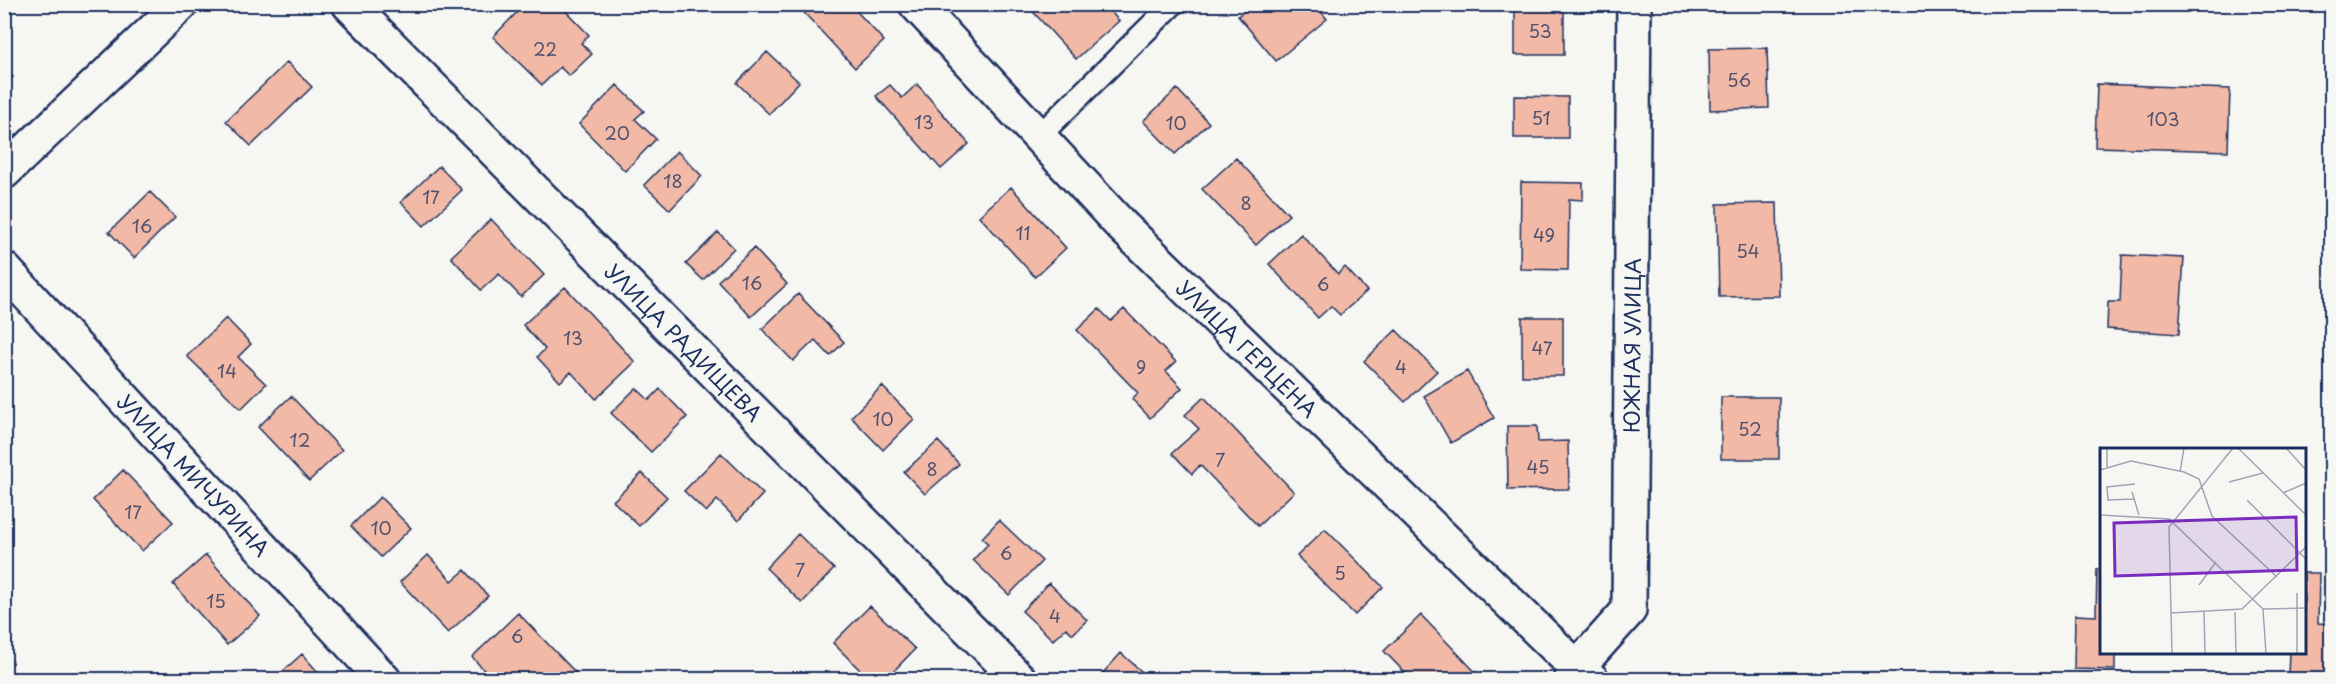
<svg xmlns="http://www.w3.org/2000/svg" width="2336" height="684" font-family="'Playpen Sans',sans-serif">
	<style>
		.building { fill: #f1b9a6; stroke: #1b2f5e; stroke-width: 1.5 }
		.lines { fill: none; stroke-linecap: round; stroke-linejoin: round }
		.service-casing { stroke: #1b2f5e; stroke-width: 26 }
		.minor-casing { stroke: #1b2f5e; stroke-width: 38 }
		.tertiary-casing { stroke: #1b2f5e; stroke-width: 38 }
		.service { stroke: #f6f6f2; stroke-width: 21 }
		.minor { stroke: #f6f6f2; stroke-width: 33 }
		.tertiary { stroke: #f6f6f2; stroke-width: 33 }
		.labels { text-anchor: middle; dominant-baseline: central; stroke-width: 4.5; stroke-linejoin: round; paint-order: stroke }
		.number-label { font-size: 18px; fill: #505270 }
		.street-label { font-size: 21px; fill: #1b2f5e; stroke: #f6f6f2 }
		.inset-road { fill: none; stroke: #9ea6b7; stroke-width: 1.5 }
		.view { fill: #7b2cbf; fill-opacity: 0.15; stroke: #7b2cbf; stroke-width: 3 }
		.inset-edge { fill: none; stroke: #1b2f5e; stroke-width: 3 }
	</style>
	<rect width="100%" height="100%" fill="#f6f6f2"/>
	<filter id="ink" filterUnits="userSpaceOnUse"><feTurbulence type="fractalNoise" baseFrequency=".0167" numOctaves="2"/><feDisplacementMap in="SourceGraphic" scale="12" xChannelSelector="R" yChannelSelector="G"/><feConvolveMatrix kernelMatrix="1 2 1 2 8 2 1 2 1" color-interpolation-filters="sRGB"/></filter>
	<g filter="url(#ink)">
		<path class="building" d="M525,4H559L589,35L581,43L592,54L569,76L560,67L542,85L493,37Z
			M796,4H850L884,41L855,68Z
			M1026,4H1104L1119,21L1076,59Z
			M1252,4H1315L1327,19L1276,61L1238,16Z
			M1515,4H1564V55H1515Z
			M1767,48L1769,108L1710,110L1709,49Z
			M767,52L799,82L769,114L737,83Z
			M287,62L312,87L251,146L226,121Z
			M4,69L13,77L4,85Z
			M917,84L969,144L941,169L876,96L890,85L902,98Z
			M2097,84L2230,89L2228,151L2095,147Z
			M617,85L644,111L635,119L656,139L625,171L579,124Z
			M1177,89L1209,123L1175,154L1143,121Z
			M1514,96L1568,97V138H1514Z
			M677,151L702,176L670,210L644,185Z
			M1236,158L1289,215L1256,245L1202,189Z
			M439,166L462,190L424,226L401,202Z
			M1521,182L1583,183V200L1569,199L1568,270L1520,269Z
			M1011,187L1066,248L1035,277L979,216Z
			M150,192L175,217L134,258L109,232Z
			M1777,203L1779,296L1719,297L1717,204Z
			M491,219L544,275L521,297L499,274L481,290L451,257Z
			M718,232L734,248L703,280L686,264Z
			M1301,234L1338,274L1345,267L1367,291L1340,315L1331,306L1318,318L1269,264Z
			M754,248L787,284L751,317L718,281Z
			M2122,255L2184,258L2179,334L2107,329L2108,302H2120Z
			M565,287L635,362L596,399L571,372L560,382L537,357L545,349L523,325Z
			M798,294L844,342L830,356L815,340L793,361L762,329Z
			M1099,309L1111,321L1124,309L1176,362L1166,371L1182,388L1150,418L1132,399L1138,393L1077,330Z
			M1522,317H1563V376H1522Z
			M226,318L251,344L238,357L266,384L241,409L187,356Z
			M1396,330L1437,371L1405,402L1364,361Z
			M1467,371L1494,418L1451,443L1424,396Z
			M882,386L914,419L883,450L851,417Z
			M636,388L649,400L660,389L687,417L651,452L611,413Z
			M291,396L342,450L309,481L258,427Z
			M1204,397L1294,492L1258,526L1200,465L1192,474L1172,453L1199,429L1185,415Z
			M1721,397H1779V459H1721Z
			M1507,426H1537L1538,442L1568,441L1569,489L1508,490Z
			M938,441L959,464L925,494L904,472Z
			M721,453L763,494L738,521L717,500L706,512L684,491Z
			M123,470L173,522L142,551L93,500Z
			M642,473L667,497L639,526L613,501Z
			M380,497L411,528L381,557L351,526Z
			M999,520L1042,561L1009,595L973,560L988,544L982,538Z
			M1325,529L1383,587L1355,615L1297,556Z
			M798,534L834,569L802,603L766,568Z
			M206,555L260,616L227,645L173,584Z
			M428,555L452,581L465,570L488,596L448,633L400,582Z
			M2097,569H2102V652H2115V670L2074,669L2075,615L2096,616Z
			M2304,573H2319L2318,623L2332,624V676L2288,675L2289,652H2304Z
			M1049,583L1087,620L1073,634L1066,628L1053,640L1022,611Z
			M870,606L915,649L885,680H855L853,678L861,671L833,643Z
			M518,613L576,673L569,680H493L472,657Z
			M1421,615L1483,680H1412L1384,651Z
			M1121,653L1151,680H1108L1109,678L1103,673Z
			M302,654L325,680H273Z"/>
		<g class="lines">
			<g class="service-casing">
				<path id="service" d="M1039,136L1173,4"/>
			</g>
			<g class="minor-casing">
				<g id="minor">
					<path id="s1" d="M349,4L1020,680"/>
					<path id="s2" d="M4,269L384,680"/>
					<path id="s3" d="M1571,680L1577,668L1629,610L1634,4"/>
				</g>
			</g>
			<g class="tertiary-casing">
				<g id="tertiary">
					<path id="s4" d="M916,4L1121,225L1577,668L1592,680"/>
					<path d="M4,172L181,4"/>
				</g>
			</g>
			<use href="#service" class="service"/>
			<use href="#minor" class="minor"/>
			<use href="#tertiary" class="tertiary"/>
		</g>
	</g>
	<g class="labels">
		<g class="number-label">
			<text x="1540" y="30">53</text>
			<text x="545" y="48">22</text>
			<text x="1739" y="79">56</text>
			<text x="1541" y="117">51</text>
			<text x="2163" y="118">103</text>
			<text x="924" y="121">13</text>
			<text x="1176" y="122">10</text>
			<text x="617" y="132">20</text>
			<text x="673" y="180">18</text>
			<text x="431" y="196">17</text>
			<text x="1246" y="202">8</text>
			<text x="142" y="225">16</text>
			<text x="1023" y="232">11</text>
			<text x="1544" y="234">49</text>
			<text x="1748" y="250">54</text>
			<text x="752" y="282">16</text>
			<text x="1323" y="283">6</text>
			<text x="573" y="337">13</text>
			<text x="1542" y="347">47</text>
			<text x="1141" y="366">9</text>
			<text x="1401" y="366">4</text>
			<text x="227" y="370">14</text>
			<text x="883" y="418">10</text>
			<text x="1750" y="428">52</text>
			<text x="300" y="439">12</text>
			<text x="1220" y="459">7</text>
			<text x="1538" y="466">45</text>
			<text x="932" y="468">8</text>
			<text x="133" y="511">17</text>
			<text x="381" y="527">10</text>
			<text x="1006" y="552">6</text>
			<text x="800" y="569">7</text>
			<text x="1340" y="572">5</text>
			<text x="216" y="600">15</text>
			<text x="1055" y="615">4</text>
			<text x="517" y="635">6</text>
		</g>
		<g class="street-label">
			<text stroke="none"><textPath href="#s1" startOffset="476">УЛИЦА РАДИЩЕВА</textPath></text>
			<text stroke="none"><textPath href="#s3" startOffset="356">ЮЖНАЯ УЛИЦА</textPath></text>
			<text stroke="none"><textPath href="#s4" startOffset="478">УЛИЦА ГЕРЦЕНА</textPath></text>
			<text stroke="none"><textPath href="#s2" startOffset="280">УЛИЦА МИЧУРИНА</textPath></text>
		</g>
	</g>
	<g transform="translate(2100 448)">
		<rect width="206" height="206" fill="#f6f6f2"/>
		<path class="inset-road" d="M7,0V20M138,0L206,67M186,0L206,22M0,22L31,13L84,24L99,31L112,68L177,129M80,24L84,0M129,34L163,25M32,44L39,67M183,45L206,35M34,51L8,52L7,39L35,36M147,52L206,111M0,67L69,71L163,161M99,137L116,114M197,145V206M163,161L166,206M163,161L206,160M104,164L105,206M135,164L136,206M71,165L142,161L206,99M72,206L69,79L133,0"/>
		<path class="view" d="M196,69L197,122L15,128L14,75Z"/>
		<rect width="206" height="206" class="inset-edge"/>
	</g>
	<rect width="2336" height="684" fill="none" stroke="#f6f6f2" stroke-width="24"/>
	<rect x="12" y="12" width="2312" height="660" fill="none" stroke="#1b2f5e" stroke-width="2" filter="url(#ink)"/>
</svg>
